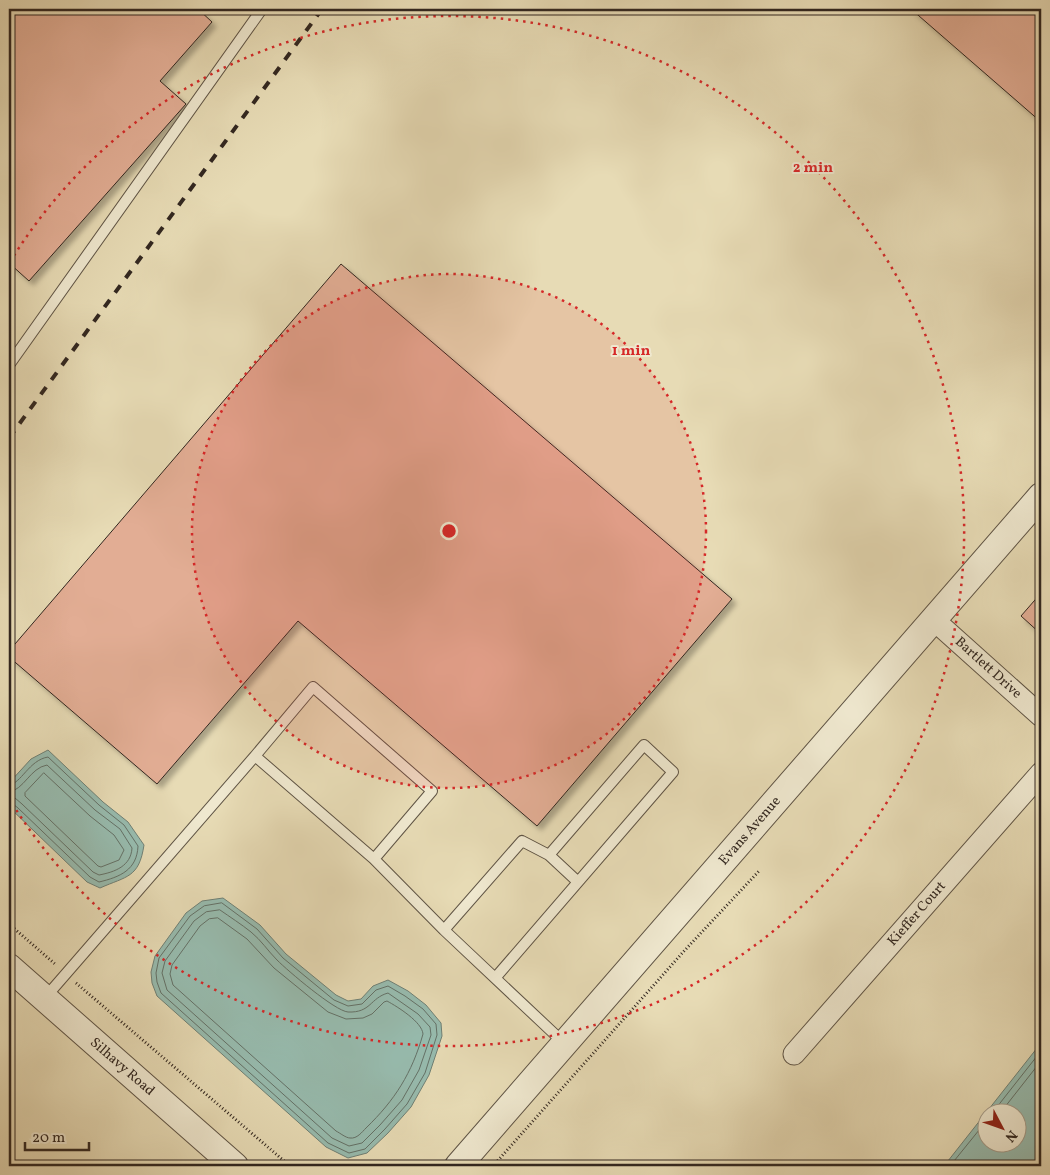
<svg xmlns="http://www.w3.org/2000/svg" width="1050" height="1175" font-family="Vollkorn,serif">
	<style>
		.water { fill: #97bbae; stroke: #6f8075; fill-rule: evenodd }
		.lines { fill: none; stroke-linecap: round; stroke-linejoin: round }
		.shore { stroke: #647167; stroke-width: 1 }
		.building { fill: #e2ad94; stroke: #322720; filter: url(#shadow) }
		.service-casing { stroke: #5f5445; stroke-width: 12 }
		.minor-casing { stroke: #5f5445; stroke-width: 23 }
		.tertiary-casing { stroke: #5f5445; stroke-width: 28 }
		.path { stroke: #322720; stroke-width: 3; stroke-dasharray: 1 2.5; stroke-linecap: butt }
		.service { stroke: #efe8cf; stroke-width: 10 }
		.minor { stroke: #efe8cf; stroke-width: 21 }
		.tertiary { stroke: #efe8cf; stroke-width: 26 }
		.rail { stroke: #322720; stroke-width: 4; stroke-dasharray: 9 9; stroke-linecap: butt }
		.ring { fill: none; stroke: #d62828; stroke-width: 2.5; stroke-dasharray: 2.5 5 }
		.labels { text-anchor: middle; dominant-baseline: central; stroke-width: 4; stroke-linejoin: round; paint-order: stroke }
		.street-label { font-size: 14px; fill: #322720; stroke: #efe8cf }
		.centre { fill: #d62828; stroke: #efe8cf; stroke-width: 2.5 }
		.ring-label { font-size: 15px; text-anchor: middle; font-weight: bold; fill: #d62828; stroke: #efe8cf; stroke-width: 4; stroke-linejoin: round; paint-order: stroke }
	</style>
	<defs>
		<filter id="shadow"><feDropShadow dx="4.5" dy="4.5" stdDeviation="2.5" flood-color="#0004"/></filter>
	</defs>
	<rect width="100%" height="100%" fill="#e7dbb5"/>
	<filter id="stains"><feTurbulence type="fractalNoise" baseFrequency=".004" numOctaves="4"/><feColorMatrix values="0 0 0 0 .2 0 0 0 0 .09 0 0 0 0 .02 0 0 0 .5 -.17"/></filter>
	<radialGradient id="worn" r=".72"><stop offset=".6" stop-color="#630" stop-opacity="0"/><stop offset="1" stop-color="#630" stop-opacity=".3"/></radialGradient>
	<path class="water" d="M48,750L103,802L128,822L144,845C139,878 127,876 100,888L87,882L9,807V783L31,759Z
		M223,898L260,925L286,954L336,995L348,1001L361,999L373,986L388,980L408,991L426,1005L441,1023L442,1036L429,1075L411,1107L388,1133L367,1153L348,1158L326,1147L157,996L152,983L151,972L155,956L186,913L202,901Z
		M1041,1043V1166H944ZM988,1112H1018V1142H988Z"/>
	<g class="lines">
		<path class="shore" d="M44,773L90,816L114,835L124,850L119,860L101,867L98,866L25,796V793Z
			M9,785C21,784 29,760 48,757L99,805L124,825L138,846C137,870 120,877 99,882L90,877L18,808L13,804H9
			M9,792C24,790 30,768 47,765L95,810L120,829L132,848C131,866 115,872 99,875L93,872L22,804L15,798L9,797
			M222,903L257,929L283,958L334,1000L348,1006L362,1004L376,990L388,986L405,996L423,1009L436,1024L437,1035L425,1073L407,1104L385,1129L365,1149L349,1153L328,1143L161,993L157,982L156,973L159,958L190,916L204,906Z
			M220,910C230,917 241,924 251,932C261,940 268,951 277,960C288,971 335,1011 348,1012C371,1013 370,998 388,993L418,1014L430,1027L431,1035L419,1070L402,1100L380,1125L362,1143L349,1146L332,1138L167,990L162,973L165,961L194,921L206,912Z
			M218,918L247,939L274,968L328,1012L346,1019L363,1018L372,1014L384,1002L387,1001C398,1007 422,1022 423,1034C412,1073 395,1100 366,1128C362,1132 357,1139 350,1138C346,1138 340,1133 336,1131L173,985L170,974L172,965L200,926L209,919Z
			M993,1112L1041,1051
			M1001,1112L1041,1061
			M950,1166L988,1119"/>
	</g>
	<path class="building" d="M9,9H198L212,22L160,81L186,104L29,281L9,263Z
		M911,9H1041V122Z
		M341,264L732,599L537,826L298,621L157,784L9,657V651Z
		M1041,593V634L1021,616Z"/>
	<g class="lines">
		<g class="service-casing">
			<path id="service" d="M9,365L262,9
				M255,756L313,687L432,791L374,859
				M549,855L578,882
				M444,930L522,841L549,855L644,745L673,772L496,977
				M44,999L255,756L374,859L444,930L564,1043"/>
		</g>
		<g class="minor-casing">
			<path id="minor" d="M934,620L1041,716
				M794,1054L1041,773"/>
		</g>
		<g class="tertiary-casing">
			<path id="tertiary" d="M9,967L235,1166
				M458,1166L1041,496"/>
		</g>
		<path class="path" d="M9,924L55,964
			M76,983L290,1166
			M493,1166L685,950L760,870"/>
		<use href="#service" class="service"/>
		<use href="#minor" class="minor"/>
		<use href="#tertiary" class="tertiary"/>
		<path class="rail" d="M9,438L322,9"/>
	</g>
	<circle cx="449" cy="531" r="257" fill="#d62828" fill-opacity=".12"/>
	<g class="ring">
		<circle cx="449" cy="531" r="257"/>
		<path d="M10 262A515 515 0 1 1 10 800"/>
	</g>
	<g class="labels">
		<g class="street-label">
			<text transform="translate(988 668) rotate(42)">Bartlett Drive</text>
			<text transform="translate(750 831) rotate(-49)">Evans Avenue</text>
			<text transform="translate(917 914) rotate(-49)">Kieffer Court</text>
			<text transform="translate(122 1067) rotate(41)">Silhavy Road</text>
		</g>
	</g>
	<circle cx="449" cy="531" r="8" class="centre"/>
	<g class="ring-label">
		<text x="813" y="172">2 min</text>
		<text x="631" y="355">1 min</text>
	</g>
	<rect width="1050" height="1175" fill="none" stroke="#e7dbb5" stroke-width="30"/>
	<rect x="10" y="10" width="1030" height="1155" fill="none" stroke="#322720" stroke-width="2.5"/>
	<rect x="15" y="15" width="1020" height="1145" fill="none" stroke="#322720"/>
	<g transform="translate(1002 1128) rotate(131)"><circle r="24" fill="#efe8cf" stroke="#a39b89"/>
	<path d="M0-4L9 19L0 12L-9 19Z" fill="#8f2418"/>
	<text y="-8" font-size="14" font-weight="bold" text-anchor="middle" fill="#322720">N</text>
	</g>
	<path d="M25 1142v8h64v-8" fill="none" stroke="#322720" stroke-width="2.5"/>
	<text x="32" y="1142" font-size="15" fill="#322720" stroke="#efe8cf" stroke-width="4" paint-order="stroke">20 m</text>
	<rect width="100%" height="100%" filter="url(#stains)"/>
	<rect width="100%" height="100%" fill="url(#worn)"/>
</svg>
